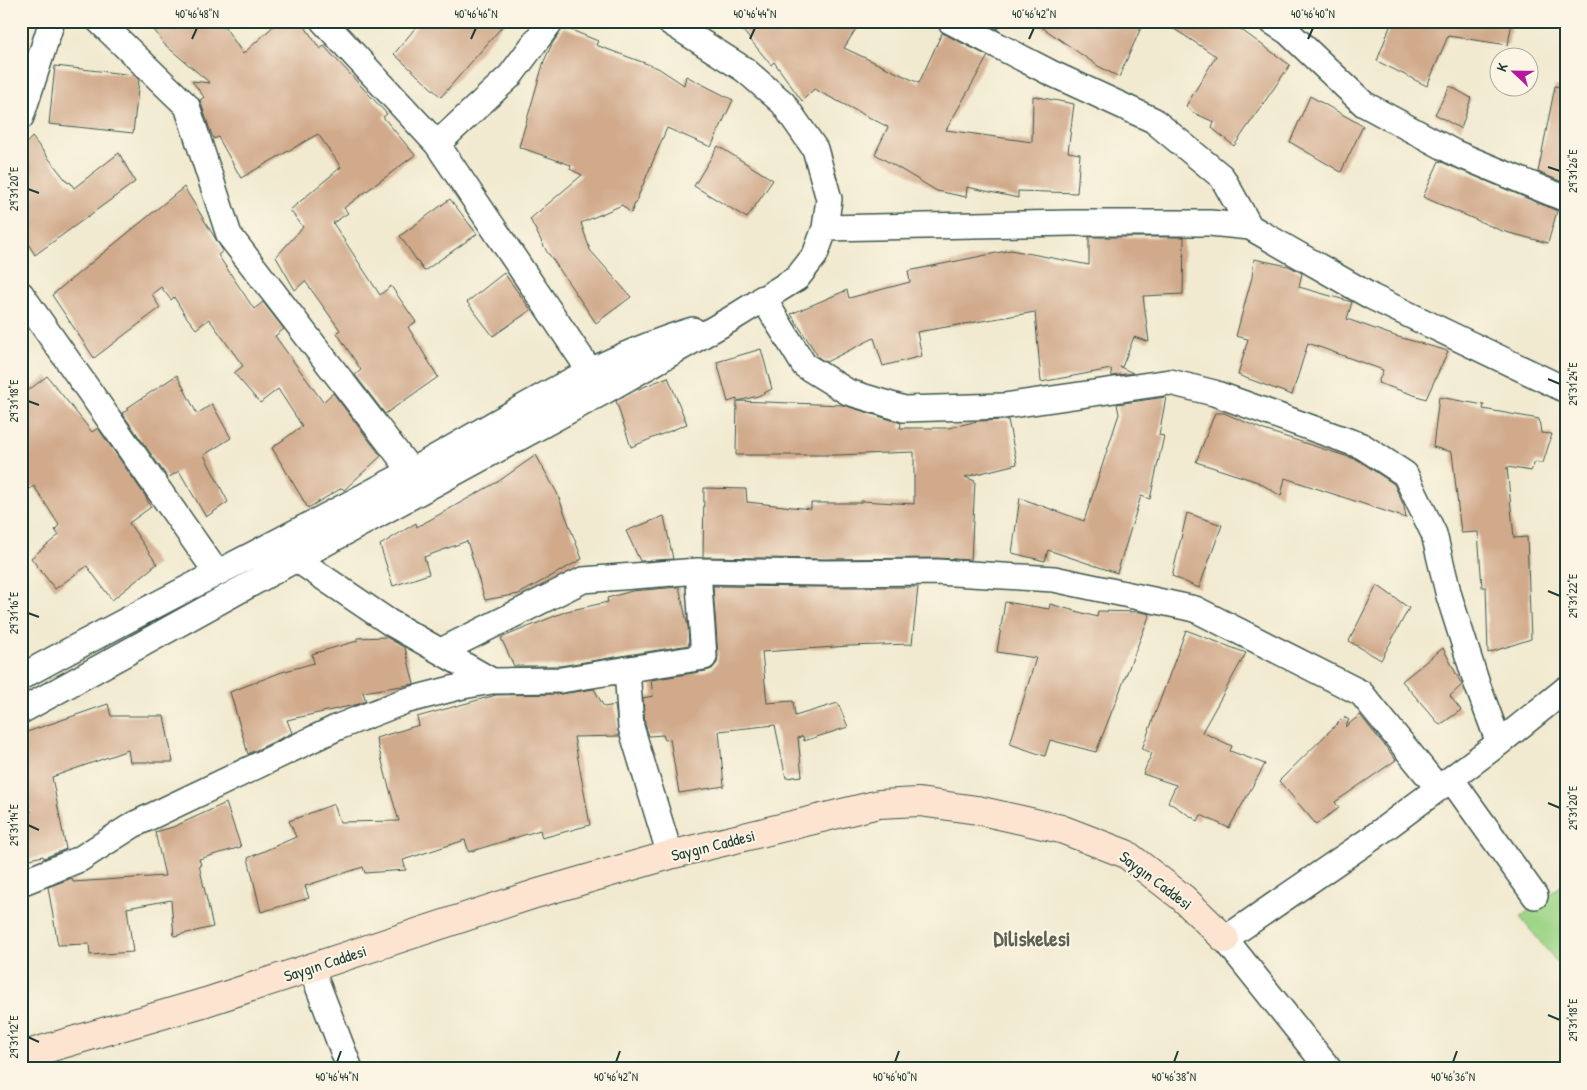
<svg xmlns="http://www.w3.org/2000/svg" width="1587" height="1090" font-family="'Patrick Hand',sans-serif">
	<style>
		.green { fill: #9ed688; stroke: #5e8a5e }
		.building { fill: #d1aa8c }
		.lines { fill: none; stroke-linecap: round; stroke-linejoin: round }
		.street-casing { stroke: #3e574b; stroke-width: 28 }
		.secondary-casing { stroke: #3e574b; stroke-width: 30 }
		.street { stroke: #fff; stroke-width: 25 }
		.secondary { stroke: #fde4d1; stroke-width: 28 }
		.ticks { fill: none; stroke: #1f3d34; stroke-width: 2 }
		.labels { text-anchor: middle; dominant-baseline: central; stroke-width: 4; stroke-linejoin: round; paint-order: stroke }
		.street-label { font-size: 16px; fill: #1f3d34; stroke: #fcf5e5 }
		.district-label { font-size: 21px; font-weight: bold; fill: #5d6353; stroke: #fcf5e5 }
		.neatline { fill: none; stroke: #1f3d34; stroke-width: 2 }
		.ticks-label { font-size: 12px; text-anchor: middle; fill: #1f3d34 }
	</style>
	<rect width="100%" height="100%" fill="#fcf5e5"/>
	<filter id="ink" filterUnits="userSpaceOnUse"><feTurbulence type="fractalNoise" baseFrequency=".02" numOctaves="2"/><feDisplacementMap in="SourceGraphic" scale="10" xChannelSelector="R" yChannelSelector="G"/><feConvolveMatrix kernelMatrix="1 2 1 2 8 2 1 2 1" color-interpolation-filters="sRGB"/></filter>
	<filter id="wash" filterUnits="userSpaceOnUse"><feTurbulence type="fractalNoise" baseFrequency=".0096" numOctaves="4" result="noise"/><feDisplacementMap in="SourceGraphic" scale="20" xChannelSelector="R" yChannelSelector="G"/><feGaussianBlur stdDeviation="1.12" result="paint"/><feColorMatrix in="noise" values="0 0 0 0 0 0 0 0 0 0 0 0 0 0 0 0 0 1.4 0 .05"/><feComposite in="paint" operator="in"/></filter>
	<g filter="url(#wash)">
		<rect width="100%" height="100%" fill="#f1ead0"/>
		<path class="green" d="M1566,882V973L1520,917Z"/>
		<g id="blocks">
			<path class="building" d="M148,21H221L243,54L279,21H301L320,49L324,46L387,114L383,117L415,155L344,208L348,213L333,223L380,295L391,286L416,322L408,327L438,377L385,414L355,375L361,370L337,333L340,330L305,281L295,290L276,257L303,227L290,210L341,167L318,134L241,178L218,137L214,139L211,133L200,100L204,97L192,81L210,83L164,44Z
				M421,21H507L441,97L394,54Z
				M735,21H861L844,48L919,83L942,33L988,56L946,130L1032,142L1033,96L1074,104L1068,152L1080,154L1077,193L1018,191V198L967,187L966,197L937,191L875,154L888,127L814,89L802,101L774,62L771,65Z
				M982,21H1003L998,29Z
				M1033,21H1144L1119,77L1098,66Z
				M1162,21H1229L1290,65L1234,146L1212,128L1214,122L1194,113L1186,106L1216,56Z
				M1392,21H1427L1437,26L1438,21H1512L1508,45L1448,36L1427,86L1377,61Z
				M564,27L598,41L596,45L658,68L684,85L686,76L733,100L711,147L667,128L631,213L622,205L581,223L590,250L631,297L596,323L549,254H548L530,219L582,175L570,169L571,165L519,147L544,61L552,44Z
				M55,66L134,75L139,80L133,133L49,124Z
				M1450,86L1471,98L1461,129L1435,114Z
				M1555,86L1566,88L1565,183L1538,172Z
				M1310,96L1363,126L1341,172L1290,142Z
				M32,137L68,183L70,182L74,188L119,153L135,182L35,255L21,232V149Z
				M718,146L773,180L747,218L694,186Z
				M1439,161L1557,211L1548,243L1502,231L1423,197Z
				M184,187L223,251L218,255L254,309L263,302L284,329L275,336L323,402L333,393L381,456L344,490L342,488L308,508L272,448L302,426L278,389L260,403L234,373L243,366L209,319L196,329L185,315L174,297L171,300L161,287L152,294L160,308L94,358L52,295Z
				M450,199L477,234L424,271L400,236Z
				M1089,237H1184L1183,294L1143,296L1149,342L1134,337L1122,367H1120L1133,373L1112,376L1111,369L1041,382L1035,312L917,332L922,356L883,366L874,338L826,362L819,358L791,314L847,290L849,298L910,282L908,271L1011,250L1089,265Z
				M1254,259L1288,266L1302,273L1299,287L1352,302L1347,319L1395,336L1448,351L1426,399L1378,383L1383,370L1308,343L1292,395L1238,375L1248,339L1236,336L1252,277Z
				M504,273L531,310L493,336L467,302Z
				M761,349L772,389L758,396L738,401L843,405L901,423L900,428H949L978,421L1008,420L1017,464L965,477L975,481L971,560L937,558L824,559L703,557L704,488L746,489L747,502L811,509V503H861V501L914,504V452L836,455H736L737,399L728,402L717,362Z
				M177,375L197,414L212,404L231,438L204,455L228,502L206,517L179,471L168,478L122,413L128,410L127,408Z
				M47,376L92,432L98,428L144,494L151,507L129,523L157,564L112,600L87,566L55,589L31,558L59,535L55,530L59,525L34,486L21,495V396Z
				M668,377L687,424L631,447L616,401L636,390Z
				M1166,397L1159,435L1164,436L1150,499L1141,496L1117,573L1048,550L1045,561L1012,553L1020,498L1084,521L1119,414L1117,404Z
				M1439,397L1484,405L1483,409L1539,419L1541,433L1552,434L1543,463L1535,462L1531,471L1507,467L1514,538L1527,537L1531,639L1488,653L1486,587H1482L1478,532L1461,533L1452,452L1433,447Z
				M1215,413H1224L1264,430L1358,460L1394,484L1404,506L1406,518L1285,478L1281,496L1258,482L1196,462Z
				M536,455L557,493L582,559L519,594L485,600L467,541L424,557L429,574L393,586L380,545L416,523L417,527L499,481Z
				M1187,513L1222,525L1199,588L1172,576Z
				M664,516L673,559L640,561L626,531Z
				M1377,585L1409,608L1381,660L1349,641Z
				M713,586L824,587H918L912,644L849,646L762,652L767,703L793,701L795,716L838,703L848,727L804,741L803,736L798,738L802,776L786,778L775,725L719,731L724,786L679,793L670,739L665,740L663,735L649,736L645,724L643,698L653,696L651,680L706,671L712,669L717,663L718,656Z
				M679,587L688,627L689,645L560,666H514L501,638L567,611L608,602L607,598L632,591Z
				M1005,602L1049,609L1050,604L1097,617L1098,611L1140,612L1150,614L1096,752L1050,740L1045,756L1010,744L1036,658L997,652Z
				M1186,630L1246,653L1202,732L1232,746L1230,751L1265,764L1229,828L1201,815L1198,821L1168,802L1176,785L1143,774L1152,753L1142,749Z
				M386,637L405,648L414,684L363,692L366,701L359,704L287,720L292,733L248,754L230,692L282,672L314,663L312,654L357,641V638Z
				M1443,648L1462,685L1450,696L1461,710L1440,725L1402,681Z
				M594,689L604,707L615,705L619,736L574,737L590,825L542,838L540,830L469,852L465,840L403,860L406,870L365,873L363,867L305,886L309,898L261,912L248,858L296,837L289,821L334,804L340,822L399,821L388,784L376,738L419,725L417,717L496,695L561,694Z
				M108,704L111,716H164L173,762H130L128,750L52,777L66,849L44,858L43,856L21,861V815L31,812L21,774V734Z
				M1360,715L1396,760L1335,802L1339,808L1316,824L1279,781L1344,717L1349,720L1345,727Z
				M226,803L241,847L199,859L201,865H199L213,927L174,936L171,900L127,908L133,952L90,955L89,944L58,945L48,887L72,878L73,882L165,876L155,832L173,827Z"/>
		</g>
	</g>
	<g filter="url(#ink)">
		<use href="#blocks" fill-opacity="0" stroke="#3e574b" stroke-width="1"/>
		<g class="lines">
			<g class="street-casing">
				<path id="street" d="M99,21L187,106L229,235L411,471
					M323,21L437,144L590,371
					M950,21L1051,73L1153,120L1222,177L1250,227
					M1271,21L1288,32L1364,104L1455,153L1566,199
					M21,117L52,21
					M437,144L510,76L551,21
					M825,228L1072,223H1210L1250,227L1372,297L1566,390
					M21,294L217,573
					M763,298L804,365L848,392L904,409L1004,406L1170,382L1214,393L1362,446L1405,474L1434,534L1449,596L1477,684L1499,743
					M296,559L389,622L492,681
					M441,651L583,580L698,571L824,573L937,572L1054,579L1195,609L1361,693L1438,788
					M627,669L631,727L670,855
					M21,677C150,606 282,541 411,471C503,421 592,360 693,330
					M21,711L296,559L603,392L731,319L797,278L815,255L825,228L829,199L815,149L783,103L745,70L668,21
					M1451,779L1535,896
					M21,883L80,859L133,825L338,727L405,701L463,686L492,681L561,680L704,657L698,571
					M311,968L350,1069
					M1329,1069L1225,939L1372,838L1499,743L1566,689"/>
			</g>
			<g class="secondary-casing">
				<path id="secondary" d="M21,1056L206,1002L535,894L670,855L879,804L919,802L977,810L1061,829L1126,854L1183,898L1225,939"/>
			</g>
			<use href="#street" class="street"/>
			<use href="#secondary" class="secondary"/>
		</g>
	</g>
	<path class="ticks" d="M192,39L197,28M471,39L476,28M750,39L755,28M1029,39L1034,28M1308,39L1313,28M1548,167L1560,171M28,189L39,193M1548,379L1560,384M28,401L39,405M1548,591L1560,596M28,613L39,617M1548,803L1560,808M28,825L39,830M1548,1015L1560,1020M28,1037L39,1042M337,1062L341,1051M616,1062L620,1051M895,1062L899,1051M1174,1062L1178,1051M1453,1062L1457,1051"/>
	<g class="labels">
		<g class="street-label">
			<text transform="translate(713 845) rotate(-14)">Saygın Caddesi</text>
			<text transform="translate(1156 880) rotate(37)">Saygın Caddesi</text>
			<text transform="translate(325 963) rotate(-18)">Saygın Caddesi</text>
		</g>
		<g class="district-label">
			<text x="1032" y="938">Diliskelesi</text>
		</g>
	</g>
	<rect width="1587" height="1090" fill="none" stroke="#fcf5e5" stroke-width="55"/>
	<g transform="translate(1514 72) rotate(292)"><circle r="24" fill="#fcf5e5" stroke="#a4ab9e"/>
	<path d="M0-4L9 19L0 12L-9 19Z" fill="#b5179e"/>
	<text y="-8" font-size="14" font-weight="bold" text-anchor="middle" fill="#1f3d34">K</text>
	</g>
	<rect x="28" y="28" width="1532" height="1034" class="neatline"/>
	<g class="ticks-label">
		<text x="197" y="18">40°46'48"N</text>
		<text x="476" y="18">40°46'46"N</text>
		<text x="755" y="18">40°46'44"N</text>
		<text x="1034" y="18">40°46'42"N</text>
		<text x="1313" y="18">40°46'40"N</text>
		<text transform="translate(1573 171) rotate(-90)" y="4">29°31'26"E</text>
		<text transform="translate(14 189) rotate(-90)" y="4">29°31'20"E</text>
		<text transform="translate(1573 384) rotate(-90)" y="4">29°31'24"E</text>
		<text transform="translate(14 401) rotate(-90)" y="4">29°31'18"E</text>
		<text transform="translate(1573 596) rotate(-90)" y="4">29°31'22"E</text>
		<text transform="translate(14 613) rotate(-90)" y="4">29°31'16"E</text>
		<text transform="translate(1573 808) rotate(-90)" y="4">29°31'20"E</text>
		<text transform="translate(14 825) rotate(-90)" y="4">29°31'14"E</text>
		<text transform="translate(1573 1020) rotate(-90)" y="4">29°31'18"E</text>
		<text transform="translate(14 1037) rotate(-90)" y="4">29°31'12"E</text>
		<text x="337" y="1081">40°46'44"N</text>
		<text x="616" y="1081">40°46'42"N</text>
		<text x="895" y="1081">40°46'40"N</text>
		<text x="1174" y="1081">40°46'38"N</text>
		<text x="1453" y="1081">40°46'36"N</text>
	</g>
</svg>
